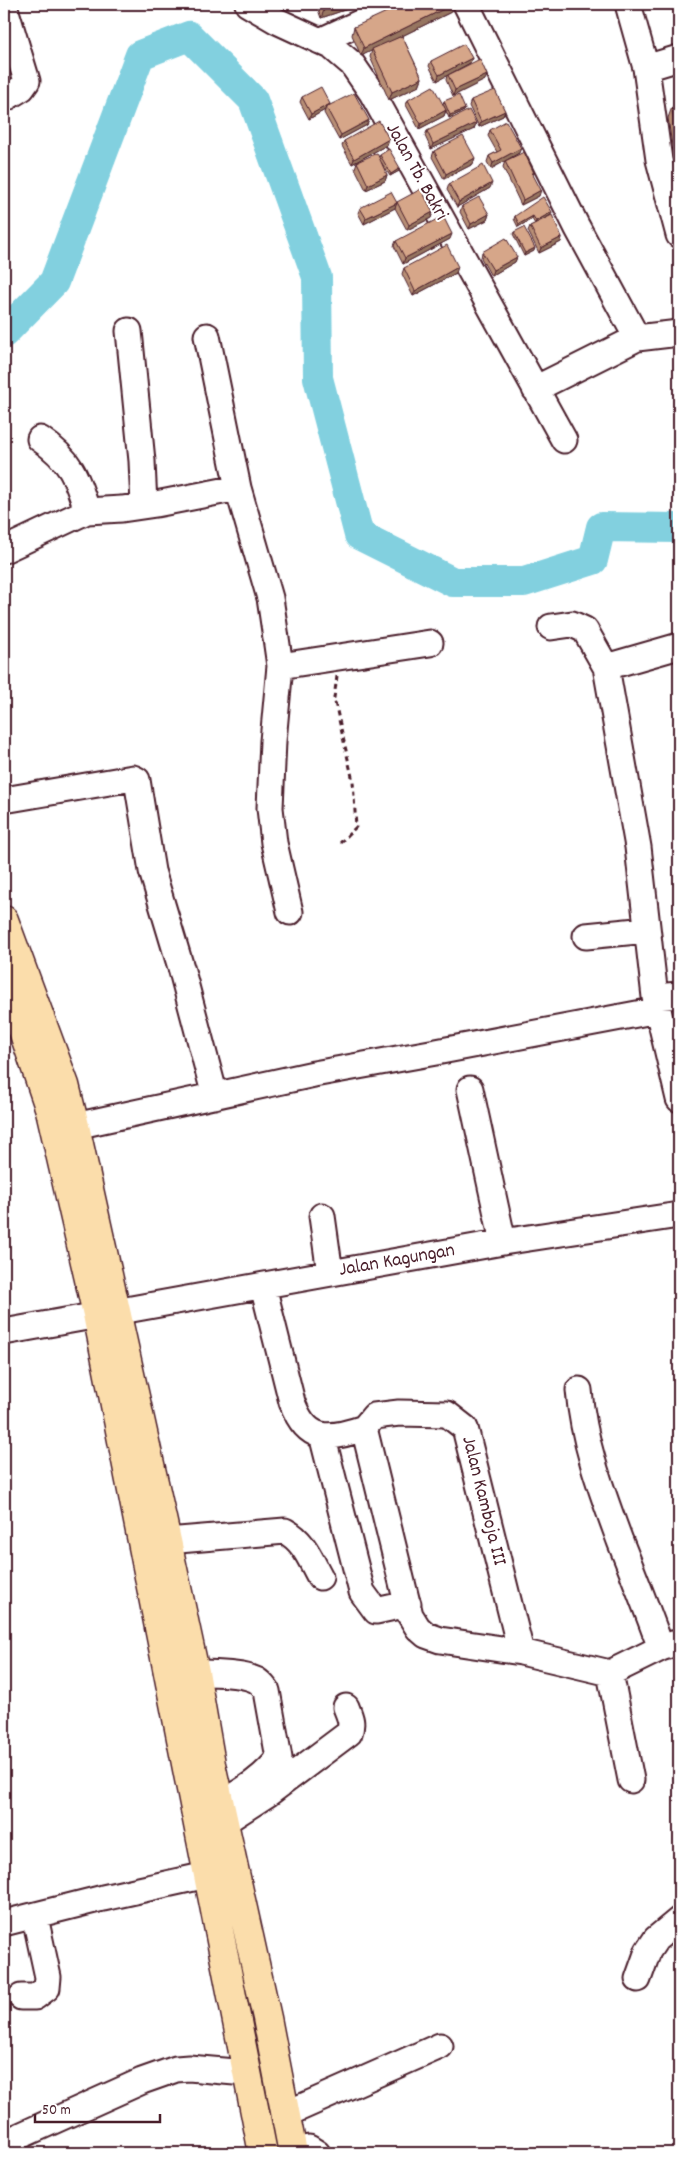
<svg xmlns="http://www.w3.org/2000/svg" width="683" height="2157" font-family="Dekko,sans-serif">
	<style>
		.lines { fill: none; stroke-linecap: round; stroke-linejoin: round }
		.river { stroke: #82d0df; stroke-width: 30 }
		.minor-casing { stroke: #4a1f2b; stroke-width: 29 }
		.major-casing { stroke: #4a1f2b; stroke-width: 31 }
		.path { stroke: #4a1f2b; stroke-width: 3; stroke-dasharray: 5 4; stroke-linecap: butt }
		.minor { stroke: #fff; stroke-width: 25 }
		.major { stroke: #fbddab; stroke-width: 28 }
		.wall { fill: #b88f76; stroke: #4a1f2b }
		.shaded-wall { fill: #967460; stroke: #4a1f2b }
		.building { fill: #d6a689; stroke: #4a1f2b }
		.labels { text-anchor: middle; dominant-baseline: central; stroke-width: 4; stroke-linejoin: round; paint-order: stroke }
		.street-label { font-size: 20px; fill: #4a1f2b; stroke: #fff }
	</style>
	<rect width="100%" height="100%" fill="#fff"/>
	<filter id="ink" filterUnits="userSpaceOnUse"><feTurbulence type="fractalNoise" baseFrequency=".02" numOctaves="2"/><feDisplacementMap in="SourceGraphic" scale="10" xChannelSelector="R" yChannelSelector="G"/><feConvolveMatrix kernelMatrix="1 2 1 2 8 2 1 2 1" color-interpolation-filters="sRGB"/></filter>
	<g filter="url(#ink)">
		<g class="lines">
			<path class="river" d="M4,333L54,282L140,55L189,36L253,100L317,277L318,378L359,535L453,582H524L593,560L601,527L679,528"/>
			<g class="minor-casing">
				<path id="minor" d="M248,4L277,21L331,46L352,64L372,93L564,440
					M466,4L577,227L637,338
					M628,4L646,68
					M4,5L27,81L22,88L4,99
					M320,41L401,4
					M679,58L646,68L659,160L679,235
					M129,331L142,461L144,505
					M207,336L238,488L270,598L276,638L280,666L273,741L270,808L274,843L290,912
					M535,389L637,338L679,333
					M40,439C70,459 77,477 87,511
					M4,550L87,511L122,509L156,504L238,488
					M551,627L572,624L585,630L606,667L638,847L655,997L679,1099
					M280,666L430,643
					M606,667L679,646
					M4,800L133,778L137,780L152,871L182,971L215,1096
					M586,936L647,930
					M655,997L679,995
					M470,1089L503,1242
					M75,1126L314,1074L436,1052L658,1010
					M322,1216L330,1273
					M263,1286L292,1402C307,1443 328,1440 364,1428
					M4,1332L503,1242L679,1215
					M579,1390C583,1442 602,1492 620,1541C634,1576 648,1612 661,1648
					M364,1428L410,1615L418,1628L426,1635L440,1640L521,1652L610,1673L661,1648L679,1642
					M364,1428L374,1416L399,1413L447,1414L465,1428L521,1652
					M322,1435L362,1592L376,1611L408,1604
					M167,1541L285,1531C304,1541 310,1559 320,1577
					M610,1673L631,1780
					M176,1675C194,1672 239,1672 256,1680C261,1683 263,1686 267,1691L279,1758C261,1782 229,1800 202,1812
					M214,1824L224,1822L269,1793L349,1733C353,1723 350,1717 346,1707
					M4,1923L103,1898L207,1875
					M638,1979L648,1951L656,1939L679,1920
					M21,1997H35L47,1988L48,1977L35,1917
					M286,2114L440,2046
					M4,2143L142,2081L176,2069L189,2068L246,2073
					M293,2151L309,2148L317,2153"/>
			</g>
			<g class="major-casing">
				<path id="major" d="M4,920L65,1085L75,1126L167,1541L195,1672L211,1764L267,2018L293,2153
					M4,975L50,1110L97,1314L263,2153"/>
			</g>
			<path class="path" d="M337,676L334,698L353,781L356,827L340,843"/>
			<use href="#minor" class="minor"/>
			<use href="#major" class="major"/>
		</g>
		<path class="wall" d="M316,4H362L321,18Z
			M451,12L402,36L422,78L419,86L389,100L370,57L372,50L361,56L352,35L354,27Z
			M472,58L470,63L455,71L485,80L453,96L446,80L447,75L437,81L429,66L431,61Z
			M302,97L330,104L329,106L369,120L367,125L339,140L324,113L325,110L309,119L300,102Z
			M408,100L446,110L444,116L419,129L406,105Z
			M471,100L505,111L503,116L479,127L469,106Z
			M444,101L465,109L464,111L449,118L443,104Z
			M679,104V186L677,180L668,118L672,107Z
			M476,123L474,129L431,149L425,136L427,131Z
			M490,130L519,153L491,169L487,162L489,156L497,152L488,136Z
			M344,141L387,145L352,164L342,146Z
			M434,151L473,164L444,179L432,157Z
			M380,155L399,171L390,176L381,162L387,175L385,181L366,190L355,168L357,162L379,157Z
			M505,161L534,173L533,175L539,196L521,205L503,167Z
			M449,184L490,188L457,207L447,190Z
			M396,202L433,212L431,218L407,230L395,208L364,224L358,213L360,208Z
			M462,206L489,214L487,220L469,229L460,212Z
			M551,215L538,222L562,237L561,242L539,253L528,231L530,226L535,224L532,219L518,227L514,219L515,216Z
			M514,232L534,251L524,256L513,234Z
			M450,239L403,264L394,246L396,241Z
			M482,252L517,257L515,262L491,276L481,258Z
			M404,268L456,273L413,296L402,274Z"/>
		<path class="shaded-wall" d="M342,4H362L321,18L324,10Z
			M454,4L451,12L361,56L364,48Z
			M472,58L470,63L437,81L439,75Z
			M487,75L485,80L453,96L455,90Z
			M422,78L419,86L389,100L392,92Z
			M330,104L328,109L326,107L325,110L309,119L311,114Z
			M465,109L464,111L449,118L450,115Z
			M446,110L444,116L419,129L421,124Z
			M505,111L503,116L479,127L481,122Z
			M369,120L367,125L339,140L341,135Z
			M476,123L474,129L431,149L433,144Z
			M389,139L387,145L352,164L354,159Z
			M521,148L519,153L491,169L493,163Z
			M475,158L473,164L444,179L446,174Z
			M400,168L399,171L390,176L391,174Z
			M387,175L385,181L366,190L368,185Z
			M492,183L490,188L457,207L459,202Z
			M541,190L539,196L521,205L523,200Z
			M397,203L395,208L364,224L366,218Z
			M433,212L431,218L407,230L409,225Z
			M552,212L551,215L535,224L536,221Z
			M489,214L487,220L469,229L471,224Z
			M533,216L532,219L518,227L519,224Z
			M452,234L450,239L403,264L405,258Z
			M562,237L561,242L539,253L541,248Z
			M535,248L534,251L524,256L525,253Z
			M517,257L515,262L491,276L493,270Z
			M458,267L456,273L413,296L415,291Z"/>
		<path class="building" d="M322,4H342L324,10Z
			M404,4H454L364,48L354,27Z
			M402,36L422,78L392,92L372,49Z
			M464,44L472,58L439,75L431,61Z
			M480,59L487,75L455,90L448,75Z
			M433,86L446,110L421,124L408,100Z
			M321,87L330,104L311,114L302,97Z
			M495,90L505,111L481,122L471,100Z
			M354,93L369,120L341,135L326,107Z
			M459,95L465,109L450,115L444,101Z
			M679,104V160L672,107Z
			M469,110L476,123L433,144L427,131Z
			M379,121L389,139L354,159L344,141Z
			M506,121L521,148L493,163L489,156L501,150L490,130Z
			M463,136L475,158L446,174L434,151Z
			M389,149L400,168L391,174L380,155Z
			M524,152L534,173H532L541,190L523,200L505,161Z
			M377,153L387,175L368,185L357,162Z
			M483,165L492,183L459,202L449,184Z
			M421,189L433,212L409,225L397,202Z
			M391,192L397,203L366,218L360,208Z
			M479,197L489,214L471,224L462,206Z
			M543,197L552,212L536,221L533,216L519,224L515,216Z
			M552,215L562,237L541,248L530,226Z
			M443,216L452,234L405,258L396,241Z
			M524,227L535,248L525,253L514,232Z
			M506,238L517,257L493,270L482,252Z
			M447,245L458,267L415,291L404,268Z"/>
	</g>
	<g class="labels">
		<g class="street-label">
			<text transform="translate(416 172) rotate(61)">Jalan Tb. Bakri</text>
			<text transform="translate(397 1261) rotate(-10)">Jalan Kagungan</text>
			<text transform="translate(483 1501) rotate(76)">Jalan Kamboja III</text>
		</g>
	</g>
	<rect width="683" height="2157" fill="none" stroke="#fff" stroke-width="20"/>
	<rect x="10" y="10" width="663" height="2137" fill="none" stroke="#4a1f2b" stroke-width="2" filter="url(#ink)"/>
	<path d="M35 2114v8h125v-8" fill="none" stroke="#4a1f2b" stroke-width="2.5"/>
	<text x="42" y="2114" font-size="15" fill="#4a1f2b" stroke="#ffffff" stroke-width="4" paint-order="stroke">50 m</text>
</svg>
